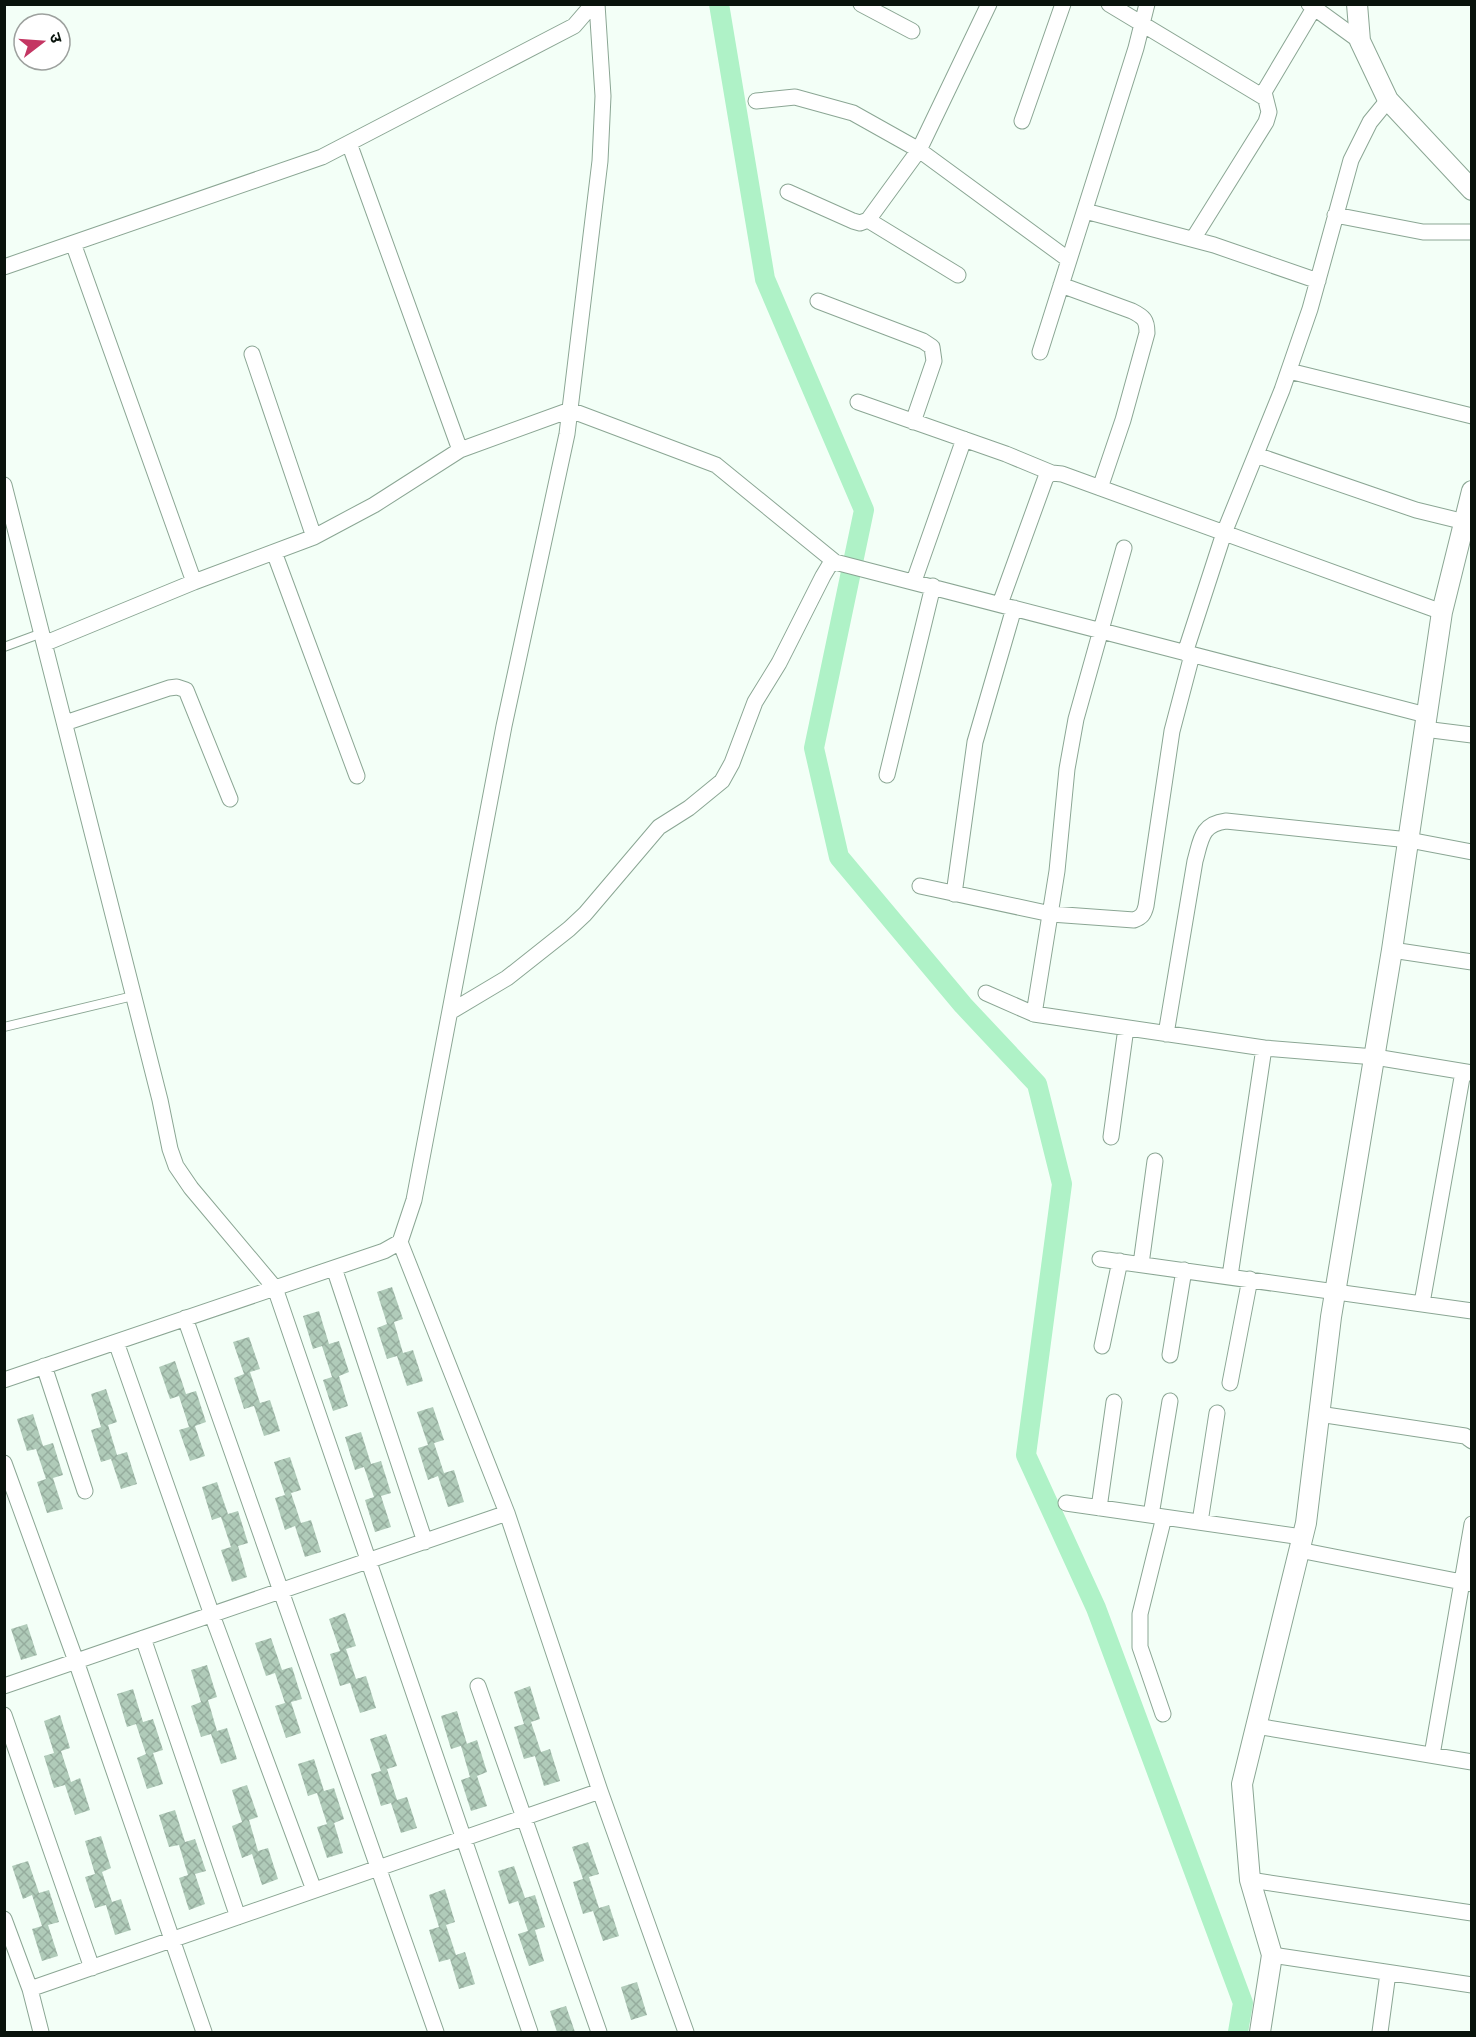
<svg xmlns="http://www.w3.org/2000/svg" width="1476" height="2037" font-family="'Crimson Pro','Noto Sans Devanagari',serif">
	<style>
		.lines { fill: none; stroke-linecap: round; stroke-linejoin: round }
		.canal { stroke: #aff2c7; stroke-width: 20 }
		.building { fill: url(#building-cross-hatch) }
		.service-casing { stroke: #8ba694; stroke-width: 10 }
		.minor-casing { stroke: #8ba694; stroke-width: 17 }
		.tertiary-casing { stroke: #8ba694; stroke-width: 22 }
		.service { stroke: #fff; stroke-width: 8 }
		.minor { stroke: #fff; stroke-width: 15 }
		.tertiary { stroke: #fff; stroke-width: 20 }
	</style>
	<defs>
		<pattern id="building-cross-hatch" width="8" height="8" patternUnits="userSpaceOnUse" patternTransform="scale(1.5)"><rect width="8" height="8" fill="#b0cbb9"/><path d="M0 0l8 8M0 8l8-8" fill="none" stroke="#96ad9e"/></pattern>
	</defs>
	<rect width="100%" height="100%" fill="#f3fff7"/>
	<g class="lines">
		<path class="canal" d="M719,4L765,279L864,510L814,748L839,857L963,1005L1037,1084L1062,1184L1026,1455L1096,1608L1243,2003L1238,2032"/>
	</g>
	<path class="building" d="M392,1287L403,1319L394,1322L403,1353L413,1350L423,1381L407,1386L397,1356L387,1359L377,1328L387,1324L377,1292Z
		M319,1311L329,1344L339,1341L349,1372L339,1376L348,1406L333,1411L323,1380L332,1377L322,1346L313,1349L303,1316Z
		M249,1337L260,1369L250,1372L260,1403L270,1400L280,1431L264,1436L254,1406L244,1409L234,1378L244,1374L233,1342Z
		M175,1361L186,1394L196,1391L206,1422L195,1426L205,1456L190,1461L179,1430L189,1427L179,1396L170,1399L159,1367Z
		M106,1389L117,1422L108,1425L117,1455L127,1452L137,1484L121,1489L111,1459L101,1462L91,1430L101,1427L91,1394Z
		M433,1407L444,1440L434,1443L444,1473L454,1470L464,1502L448,1507L438,1476L428,1480L418,1448L428,1445L417,1412Z
		M33,1414L43,1446L53,1443L63,1475L53,1478L63,1509L47,1513L37,1482L46,1479L36,1449L27,1451L17,1419Z
		M361,1432L371,1464L381,1461L391,1493L381,1496L391,1527L375,1532L365,1500L374,1497L364,1467L355,1470L345,1437Z
		M290,1457L301,1490L291,1493L301,1523L311,1520L321,1552L305,1557L295,1526L285,1530L275,1498L285,1495L274,1462Z
		M217,1482L228,1514L238,1511L248,1543L238,1546L247,1577L232,1582L221,1550L231,1547L221,1517L212,1520L202,1487Z
		M345,1613L356,1646L346,1649L356,1679L366,1676L376,1708L360,1713L350,1683L340,1686L330,1654L340,1651L329,1619Z
		M27,1624L37,1655L21,1660L11,1629Z
		M271,1638L282,1670L292,1667L302,1699L291,1702L301,1733L286,1738L275,1706L285,1703L275,1673L266,1676L255,1643Z
		M207,1665L217,1697L208,1700L217,1731L227,1728L237,1759L221,1764L211,1734L201,1737L191,1706L201,1702L191,1670Z
		M530,1686L540,1719L531,1722L541,1752L550,1749L560,1781L544,1786L535,1756L524,1759L514,1727L524,1724L514,1692Z
		M133,1689L143,1722L153,1719L163,1750L153,1753L163,1784L147,1789L137,1758L146,1754L136,1724L127,1727L117,1694Z
		M457,1711L467,1744L451,1749L441,1716Z
		M60,1715L70,1748L61,1751L71,1782L80,1778L90,1810L75,1815L65,1785L54,1788L44,1756L54,1753L44,1721Z
		M386,1734L397,1766L387,1769L397,1800L407,1797L417,1828L401,1833L391,1803L381,1806L371,1774L381,1771L370,1739Z
		M477,1740L487,1772L477,1776L487,1806L471,1811L461,1780L470,1777L461,1746Z
		M314,1759L324,1791L334,1788L344,1819L334,1823L343,1853L327,1858L317,1827L327,1824L317,1793L308,1796L298,1764Z
		M247,1785L258,1817L249,1820L258,1851L268,1848L278,1879L262,1885L252,1854L242,1858L232,1826L242,1822L232,1790Z
		M175,1810L185,1842L195,1839L206,1871L195,1874L205,1904L189,1910L179,1878L188,1875L179,1845L169,1847L159,1815Z
		M101,1836L111,1868L102,1872L112,1902L121,1899L131,1930L115,1935L106,1905L95,1908L85,1877L95,1874L85,1841Z
		M588,1842L599,1874L589,1877L599,1908L609,1905L619,1936L603,1941L593,1911L583,1914L573,1882L583,1879L572,1847Z
		M28,1861L39,1893L49,1890L59,1922L48,1925L58,1956L42,1961L32,1929L42,1926L32,1895L23,1899L12,1866Z
		M514,1866L525,1898L535,1895L545,1927L535,1930L544,1961L529,1966L518,1934L528,1931L518,1901L509,1904L498,1871Z
		M445,1889L455,1922L446,1925L456,1955L465,1952L475,1984L459,1989L450,1959L439,1962L429,1930L439,1927L429,1895Z
		M637,1982L647,2015L631,2020L621,1987Z
		M566,2006L575,2032H557L550,2011Z"/>
	<g class="lines">
		<g class="service-casing">
			<path id="service" d="M4,647L42,633
				M4,1027L133,996"/>
		</g>
		<g class="minor-casing">
			<path id="minor" d="M861,4L912,31
				M1109,4L1265,98
				M1309,4L1360,41
				M756,101L795,97L853,113L919,150L1069,260
				M1022,121L1063,4
				M349,143L460,450
				M788,192L853,221L860,223L868,220L919,150L989,4
				M1085,211L1214,245L1318,281
				M1335,215L1423,232H1472
				M868,220L958,275
				M1193,239L1266,122L1269,112L1264,92L1314,8
				M73,243L194,582
				M4,267L322,157L574,26L593,4
				M1061,285L1132,311C1144,317 1147,320 1147,333L1123,420L1100,488
				M818,301L923,341L932,347L934,361L913,422
				M1040,352L1136,48L1147,4
				M252,354L314,537
				M1289,371L1472,416
				M858,402L1006,454L1052,473
				M1256,455L1416,510L1465,522
				M4,485L160,1100L170,1149L176,1166L191,1188L275,1288L530,2032
				M1124,548L1076,719L1067,769L1057,871L1034,1014L1264,1048L1375,1057L1472,1073
				M274,552L357,776
				M914,581L964,439
				M1000,604L1046,477L1052,473L1062,474L1442,612
				M46,643L194,582L314,537L374,505L460,450L570,410L716,465L835,562
				M1185,653L1224,533L1282,390L1310,309L1351,160L1370,122L1388,100
				M65,723L169,688L177,687L186,690L230,799
				M1424,729L1472,735
				M887,775L933,586
				M920,886L1051,914L1134,920C1142,917 1144,914 1146,906L1172,731L1192,655
				M954,894L975,742L1014,608
				M1392,950L1472,962
				M986,993L1034,1014
				M450,1012L507,978L569,929L585,914L659,827L689,808L722,781L732,763L755,702L779,663L823,576L829,566L835,562L1426,715
				M1166,1034L1195,861C1201,840 1201,824 1226,821L1409,840L1472,852
				M1111,1137L1126,1028
				M400,1242L507,1513L600,1791L686,2032
				M1100,1259L1472,1311
				M1141,1264L1155,1161
				M334,1268L425,1542
				M1230,1276L1264,1048
				M1422,1303L1463,1072
				M185,1318L436,2032
				M116,1342L212,1615L314,1890
				M1102,1346L1120,1261
				M1170,1355L1184,1270
				M44,1366L85,1491
				M4,1380L384,1251L400,1242L414,1200L504,726L567,434L600,161L603,96L597,4
				M1230,1383L1250,1279
				M1319,1414L1465,1436L1472,1441
				M4,1463L76,1661L204,2032
				M1066,1503L1302,1537
				M1099,1508L1114,1402
				M1151,1515L1170,1401
				M1200,1522L1217,1413
				M1299,1550L1472,1584
				M143,1638L238,1917
				M4,1686L507,1513
				M478,1686L599,2032
				M1163,1714L1140,1647V1614L1164,1517
				M4,1715L92,1968
				M1256,1726L1472,1762
				M1432,1755L1472,1524
				M1250,1880L1472,1913
				M4,1919L30,1989L41,2032
				M1272,1955L1472,1985
				M30,1989L600,1791
				M1380,2032L1388,1973"/>
		</g>
		<g class="tertiary-casing">
			<path id="tertiary" d="M1357,4L1360,41L1388,100L1472,190
				M1260,2032L1272,1955L1250,1880L1242,1784L1306,1523L1331,1317L1392,950L1442,612L1472,491"/>
		</g>
		<use href="#service" class="service"/>
		<use href="#minor" class="minor"/>
		<use href="#tertiary" class="tertiary"/>
	</g>
	<rect width="1476" height="2037" fill="none" stroke="#09130c" stroke-width="12"/>
	<g transform="translate(42 42) rotate(73)"><circle r="28" fill="#ffffff" stroke="#9da19e" stroke-width="1.5"/>
	<path d="M0-4.5L10 22L0 15L-10 22Z" fill="#c43663"/>
	<text y="-9" font-size="16" font-weight="bold" text-anchor="middle" fill="#09130c">उ</text>
	</g>
</svg>
